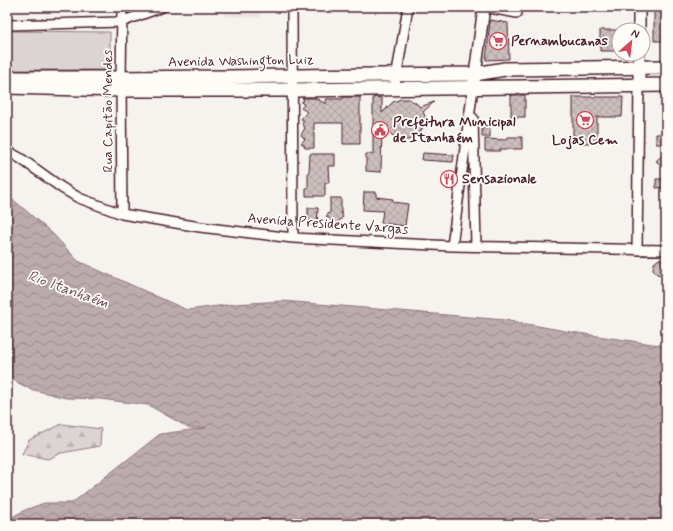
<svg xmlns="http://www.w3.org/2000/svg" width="673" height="531" font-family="Mynerve,sans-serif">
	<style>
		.built { fill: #e9e3e0 }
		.forest { fill: url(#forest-firs); stroke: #937a7e }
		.green { fill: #dcd4d2; stroke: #937a7e }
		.water { fill: url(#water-waves); stroke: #8e7378 }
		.building { fill: url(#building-cross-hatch); stroke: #4a1f2b }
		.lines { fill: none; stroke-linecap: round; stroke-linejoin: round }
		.minor-casing { stroke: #4a1f2b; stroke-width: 12 }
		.tertiary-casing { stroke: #4a1f2b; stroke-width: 14 }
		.secondary-casing { stroke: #4a1f2b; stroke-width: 16 }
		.minor { stroke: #fdfcf7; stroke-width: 9 }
		.tertiary { stroke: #fdfcf7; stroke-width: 11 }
		.secondary { stroke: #fdfcf7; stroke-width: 13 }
		.labels { text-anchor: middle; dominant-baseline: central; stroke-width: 3.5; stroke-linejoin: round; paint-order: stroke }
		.poi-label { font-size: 14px; font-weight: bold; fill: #4a1f2b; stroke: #fdfcf7; text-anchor: start }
		.street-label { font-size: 14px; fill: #4a1f2b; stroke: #fdfcf7 }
		.water-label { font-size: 15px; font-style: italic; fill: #725058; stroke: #fdfcf7 }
	</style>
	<defs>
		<pattern id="forest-firs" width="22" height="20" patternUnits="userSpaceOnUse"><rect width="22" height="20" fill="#dcd4d2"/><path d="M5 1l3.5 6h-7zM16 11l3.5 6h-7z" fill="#beb6b4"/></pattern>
		<pattern id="water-waves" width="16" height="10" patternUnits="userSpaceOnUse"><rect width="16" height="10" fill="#bbabac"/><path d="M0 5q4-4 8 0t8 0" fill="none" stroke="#9a8b8c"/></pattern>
		<pattern id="building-cross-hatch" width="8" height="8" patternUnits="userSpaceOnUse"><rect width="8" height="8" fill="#cbbfbe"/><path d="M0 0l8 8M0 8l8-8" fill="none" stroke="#b0a4a3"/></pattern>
	</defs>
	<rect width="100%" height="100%" fill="#f6f3ef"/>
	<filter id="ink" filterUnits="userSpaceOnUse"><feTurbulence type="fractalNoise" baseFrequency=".025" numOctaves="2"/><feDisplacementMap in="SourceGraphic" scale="8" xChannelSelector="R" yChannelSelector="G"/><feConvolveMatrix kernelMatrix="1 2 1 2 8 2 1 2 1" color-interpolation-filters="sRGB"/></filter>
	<g filter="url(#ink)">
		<path class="built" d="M224,7H260V17L225,16Z"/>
		<path class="forest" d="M62,424L101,429L100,446L61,453L48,459L22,454L29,440Z"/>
		<path class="green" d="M7,31L110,32V70H7Z"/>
		<path class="water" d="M7,196L16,202L53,234L78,261L187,310L234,304L283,301L505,320L571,332L666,346V524H7V520L25,510L44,503H72L160,434L206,428H189L148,405L100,399L66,398L30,389L7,377Z"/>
		<path class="building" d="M654,7H665V15H666L665,41H654Z
			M490,20L508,23L509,59L486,60Z
			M600,30H619V51H600Z
			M511,95H525V117H511Z
			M343,97H360V144H343V123H314V148H305L304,145L301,143L305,139L301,135L305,128L302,124L304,121L301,119L307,112L301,108L304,105L301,102L304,100L302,98H315L326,104V99H343Z
			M373,97L382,98V113L393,102L401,99H409L416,103L420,107L434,102L423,112L425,116L424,124L421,131L415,137L408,140L400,139L393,136L382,125L381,172L366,171V154H373Z
			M573,97H623L622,117H597V143H573Z
			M482,128H490V137H482Z
			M656,134H666V144H656Z
			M507,137H522V149H500V151H485V139L507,140Z
			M666,152V170L656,161Z
			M423,153L454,155L453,162L422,160Z
			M310,154H335V166H328L329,183H325V196H306V188H308V172H309Z
			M656,179H666V187L656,188Z
			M364,192H376V197L393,199V202L408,204L405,226L381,223L383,211L363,210Z
			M330,198H341V212L343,217L336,224L326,216L330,212Z
			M308,208H318L317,226L308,225Z
			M659,259L666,260V274L663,275L657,274L653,269L654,263Z"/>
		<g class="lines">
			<g class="minor-casing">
				<path id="minor" d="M122,7L121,79L122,214
					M292,7L293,238
					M484,7L517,13
					M7,25L121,22L162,7
					M394,90L408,7
					M473,118L476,246
					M7,151L20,158L62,188L79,198L122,214L200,227L293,238L452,246L666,250
					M452,246L473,88
					M637,250L639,85"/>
			</g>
			<g class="tertiary-casing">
				<path id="tertiary" d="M639,7V30
					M474,82L484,7
					M639,85V54"/>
			</g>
			<g class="secondary-casing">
				<path id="secondary" d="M7,78C163,79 319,75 475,74L505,69L666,67
					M7,87L121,90H293L666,85"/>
			</g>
			<use href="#minor" class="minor"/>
			<use href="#tertiary" class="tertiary"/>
			<use href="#secondary" class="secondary"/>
		</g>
	</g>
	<defs>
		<g id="supermarket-ring" transform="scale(0.9)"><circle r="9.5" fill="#fdfcf7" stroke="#d1495b" stroke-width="1.5"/><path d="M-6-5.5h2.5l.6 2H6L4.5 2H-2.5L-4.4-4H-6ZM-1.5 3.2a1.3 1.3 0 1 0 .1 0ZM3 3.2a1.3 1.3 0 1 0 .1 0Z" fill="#d1495b"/></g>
		<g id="civic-ring" transform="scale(0.9)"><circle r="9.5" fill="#fdfcf7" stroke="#d1495b" stroke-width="1.5"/><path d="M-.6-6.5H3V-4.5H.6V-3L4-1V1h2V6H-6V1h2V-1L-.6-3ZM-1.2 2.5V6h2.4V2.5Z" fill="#d1495b"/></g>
		<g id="restaurant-ring" transform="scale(0.9)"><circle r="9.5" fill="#fdfcf7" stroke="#d1495b" stroke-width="1.5"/><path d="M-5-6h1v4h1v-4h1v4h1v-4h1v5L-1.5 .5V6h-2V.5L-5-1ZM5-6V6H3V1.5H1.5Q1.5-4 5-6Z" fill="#d1495b"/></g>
	</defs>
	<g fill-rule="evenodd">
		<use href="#supermarket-ring" x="498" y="41"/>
		<use href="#supermarket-ring" x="585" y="120"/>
		<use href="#civic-ring" x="380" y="130"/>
		<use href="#restaurant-ring" x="449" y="179"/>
	</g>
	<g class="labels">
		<g class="poi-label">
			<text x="511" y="41">Pernambucanas</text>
			<text x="393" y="122">Prefeitura Municipal<tspan x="393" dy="16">de Itanhaém</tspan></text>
			<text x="585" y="140" text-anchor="middle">Lojas Cem</text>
			<text x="462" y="179">Sensazionale</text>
		</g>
		<g class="street-label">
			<text transform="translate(241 61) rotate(-1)">Avenida Washington Luiz</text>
			<text transform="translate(108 111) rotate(-90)">Rua Capitão Mendes</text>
			<text transform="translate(328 224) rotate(4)">Avenida Presidente Vargas</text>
		</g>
		<g class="water-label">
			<text transform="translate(68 290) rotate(20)">Rio Itanhaém</text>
		</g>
	</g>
	<rect width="673" height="531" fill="none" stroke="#fdfcf7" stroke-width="24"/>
	<rect x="12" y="12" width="649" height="507" fill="none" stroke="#4a1f2b" stroke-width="1.5" filter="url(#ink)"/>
	<g transform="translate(631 42) rotate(28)"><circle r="19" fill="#fdfcf7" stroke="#b5a4a5"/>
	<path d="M0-3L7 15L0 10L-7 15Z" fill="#d1495b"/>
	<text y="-6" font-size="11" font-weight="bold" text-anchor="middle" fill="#4a1f2b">N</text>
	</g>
</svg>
